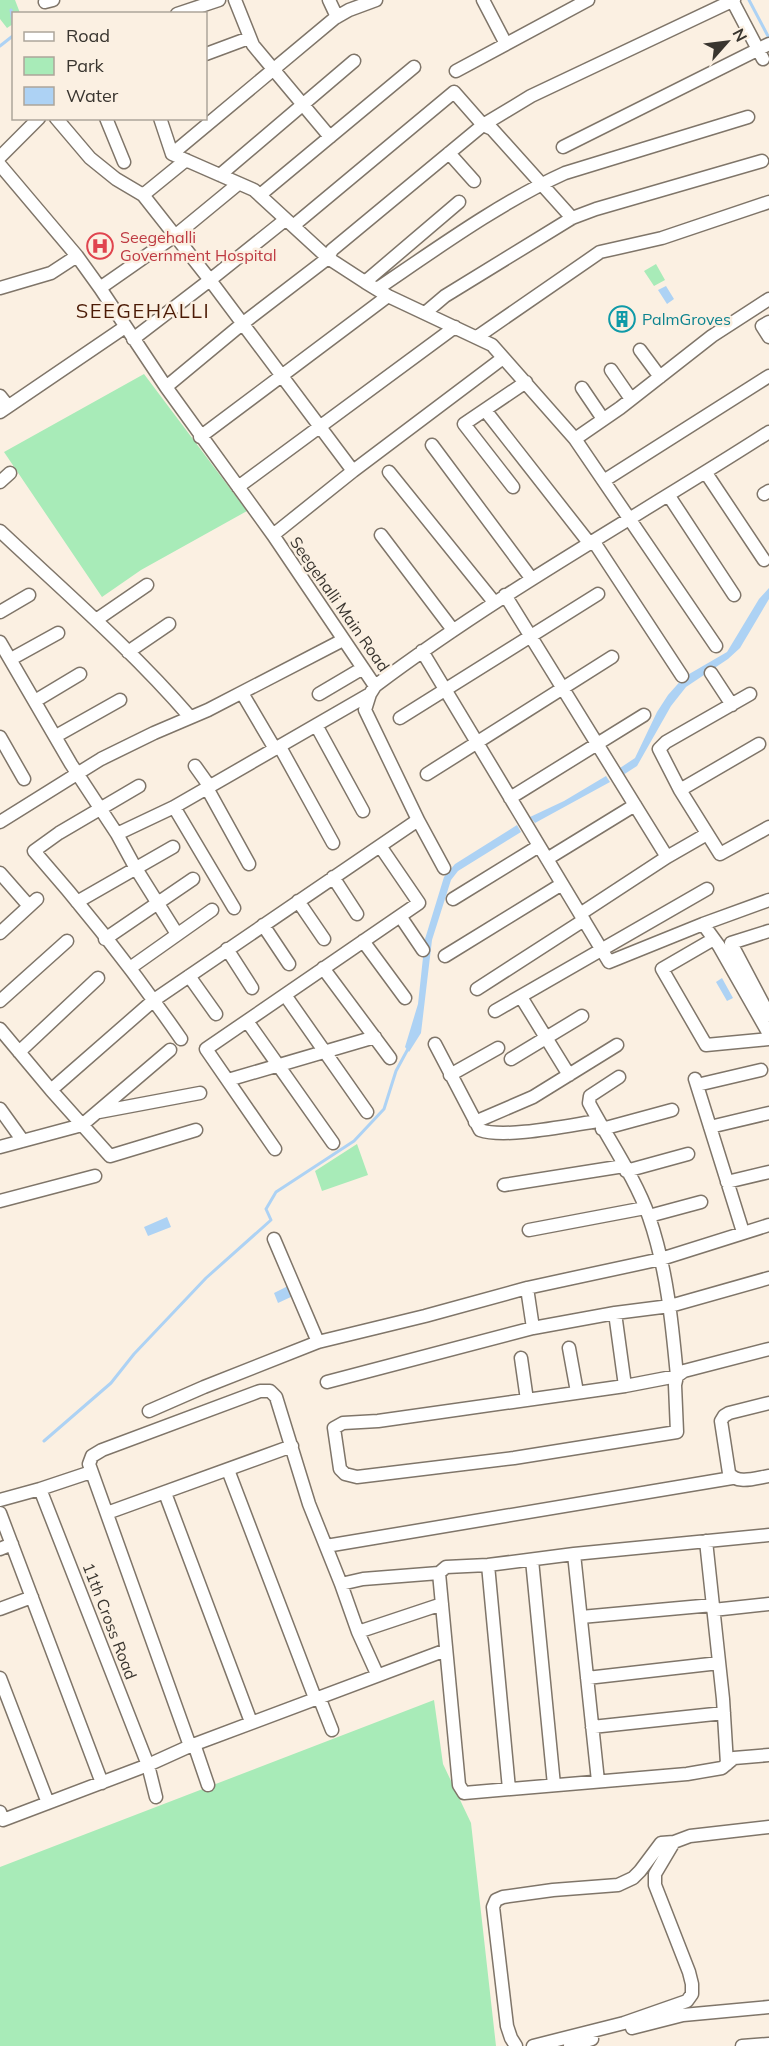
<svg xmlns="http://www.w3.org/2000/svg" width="769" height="2046" font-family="Mulish,sans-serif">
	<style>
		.green { fill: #a8ebb8 }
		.water { fill: #add2f4 }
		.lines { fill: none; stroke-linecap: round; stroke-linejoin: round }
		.stream { stroke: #add2f4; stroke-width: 3 }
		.minor-casing { stroke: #7f7569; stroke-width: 15 }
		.minor { stroke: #fff; stroke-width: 12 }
		.labels { text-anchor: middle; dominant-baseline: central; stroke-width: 5; stroke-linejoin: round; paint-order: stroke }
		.health-label { font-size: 16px; fill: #be3a42; stroke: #fbf0e2; text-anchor: start }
		.culture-label { font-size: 16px; fill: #0d838f; stroke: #fbf0e2; text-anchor: start }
		.street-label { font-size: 16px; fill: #39352f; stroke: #fbf0e2 }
		.quarter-label { font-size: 20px; letter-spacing: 1.5px; fill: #4b1a05; stroke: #fbf0e2 }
	</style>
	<rect width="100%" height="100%" fill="#fbf0e2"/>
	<path class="green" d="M0,0H15L20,13L14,14L13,24L7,28L0,19Z
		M656,264L665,280L654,286L644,271Z
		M144,374L247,511L141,570L102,597L4,452Z
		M357,1144L368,1175L322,1191L315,1171Z
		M434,1700L443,1764L471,1823L496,2046H0V1867Z"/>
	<path class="water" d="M666,286L674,299L667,304L658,290Z
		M769,588V599L740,648L728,659L686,687L671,706L637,766L623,775L620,768L635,758L657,712L668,695L684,677L727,652L759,599Z
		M606,776L610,782L535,823L530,817L564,801Z
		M517,825L521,832L458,871L451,880L432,940L421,1033L409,1052L405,1047L418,1004L425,939L444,877L455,864Z
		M722,978L733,998L727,1001L716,982Z
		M167,1217L171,1227L148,1236L144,1227Z
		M288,1286L293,1296L278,1303L274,1293Z"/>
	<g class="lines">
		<path class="stream" d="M749,0L769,38
			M11,10L14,29
			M0,46L14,35
			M44,1441L111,1383L134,1354L206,1278L271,1220L266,1209L276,1192L354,1141L384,1109L396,1071L409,1047"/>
		<g class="minor-casing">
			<path id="minor" d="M235,0L253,45L330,137
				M329,0L337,17
				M483,0L506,44
				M732,0L763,59
				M45,2L53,0
				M177,14L219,0
				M206,54L249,38
				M456,71L588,0
				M56,118L90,158L116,179L143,195L210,280L353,471
				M106,118L124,162
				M160,118L172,154L254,190L328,258L365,282L388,296L492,345L575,439L716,646
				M563,147L769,44
				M449,153L474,181
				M172,154L335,18L349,10L376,0
				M0,157L39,118
				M0,165L77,256L100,288L166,387L273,535L375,686C500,592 637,517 769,432
				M220,175L354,61
				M143,195L186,160
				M260,195L414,67
				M293,226L454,92L483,125L492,129L572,218
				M365,282L459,202
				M0,288L51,273L77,256
				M100,288L176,235L238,184
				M377,289C436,249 501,202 565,173L748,117
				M425,313L445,296L572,218L596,209L762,161
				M769,322L762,326L769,337
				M477,337L600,252L662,238L769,202
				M133,339L210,280L285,220
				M640,350L660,377
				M611,370L631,399
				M166,387L242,324L328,258L332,250L483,125L531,96L734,0
				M582,388L603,419
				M0,396L8,406
				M485,410L590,544
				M0,412L125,327
				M200,437L388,296
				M575,439L620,408L712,336L769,299
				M432,445L531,578
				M389,472L494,602
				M706,473L764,560
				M605,480L769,376
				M0,482L10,473
				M238,487L455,327
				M513,487L464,424L526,382
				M764,494L769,491
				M669,496L734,595
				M0,531C65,592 132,650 190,717
				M273,535L353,471L503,358
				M381,535L453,630
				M594,542L682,676
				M505,595L667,857
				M0,612L29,595
				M96,620L147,585
				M0,642L71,764L117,834L135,867L177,934
				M422,651L609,962L703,924L769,900
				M128,652L169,624
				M11,659L58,633
				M711,673L732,705
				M242,693L275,749
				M319,694L363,668
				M750,694L666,742L659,749L680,790L720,854L769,827
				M35,701L80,674
				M400,718L598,594
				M316,725L363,811
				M56,736L120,700
				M0,737L24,779
				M280,747L333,843
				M195,766L210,787
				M427,774L612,657
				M139,786L59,833L34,851C86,910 136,974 181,1039
				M207,788L249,864
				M680,790L759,744
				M510,798L644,715
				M174,807L234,908
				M418,820L444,868
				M0,822L101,759L154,733L208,710L343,640
				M117,834L174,807L370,694
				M547,859L635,805
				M0,873L29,906
				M333,877L357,914
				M453,899L539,846
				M298,901L324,939
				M77,902L173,847
				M580,914L667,857L707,834
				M400,916L423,950
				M703,924L719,946L769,1034
				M263,925L289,964
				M769,931L731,943L769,1015
				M0,933L37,899
				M105,939L193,879
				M712,940L662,969L706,1045L769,1039
				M363,941L405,998
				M227,949L252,988
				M445,956L562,884
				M130,968L212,910
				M323,968L390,1058
				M189,976L216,1014
				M477,989L584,920
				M285,995L367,1112
				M521,997L569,1075
				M0,1001L67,941
				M495,1011L707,889
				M247,1021L333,1143
				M0,1029L51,1090
				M435,1044L480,1130C505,1139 570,1125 598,1121
				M19,1052L98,978
				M511,1059L582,1016
				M450,1075L498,1048
				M619,1077L590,1096L589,1103C608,1139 636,1179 649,1217C667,1269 672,1323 677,1376L675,1385L677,1432L514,1458L357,1477L345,1474L340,1469L334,1428L343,1423L378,1421L625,1386L677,1376L684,1371L769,1349
				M695,1079L743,1232
				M228,1080L375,1037
				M697,1085L761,1070
				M0,1109L23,1141
				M99,1112L200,1093
				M475,1122L533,1097L617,1045
				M710,1127L769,1113
				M602,1129L672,1110
				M196,1130L110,1156L51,1090L154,1000L418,820L365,710L370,694L375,686
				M0,1147L82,1125L170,1050
				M275,1149L206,1049L419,903L380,846
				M626,1171L688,1154
				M727,1182L769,1172
				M504,1185L624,1166
				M0,1201L95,1176
				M649,1216L701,1202
				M529,1230L645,1208
				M274,1239L318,1342
				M527,1288L533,1328
				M615,1313L625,1386
				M569,1348L577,1392
				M521,1358L527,1400
				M327,1382L533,1328L615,1313L670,1306L769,1278
				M769,1403L729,1413L724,1416L721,1421L729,1473C737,1485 756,1478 769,1476
				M149,1411L204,1387L318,1342L425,1316L527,1288L661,1259L769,1225
				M228,1470L315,1698
				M40,1489L148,1765L156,1797
				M165,1493L251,1722
				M0,1500L40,1489L91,1472
				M0,1513L102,1783
				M107,1513L292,1446
				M769,1535L574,1554L488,1565L446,1567L439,1573L459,1785L464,1793L687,1774L722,1768L734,1758L769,1755
				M706,1541L723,1699L727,1764
				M326,1546L732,1478
				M0,1549L12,1544
				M574,1554L598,1781
				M532,1560L554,1785
				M488,1565L509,1789
				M439,1573L363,1579L341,1584L309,1504L276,1397L270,1391H260L102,1450L92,1456L89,1464L190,1746L446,1650
				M341,1584L358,1632L442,1604
				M0,1609L32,1597
				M713,1610L769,1604
				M581,1617L713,1605
				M358,1632L377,1674
				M0,1678L48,1803
				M587,1678L719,1663
				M319,1697L332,1730
				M592,1727L724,1713
				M194,1744L208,1785
				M0,1812L3,1820L148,1765L190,1746
				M632,2028L683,2015L769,2007
				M516,2046L511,2038L507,2026L493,1907L496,1900L503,1897L553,1890L618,1885L633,1878L640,1871L661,1843L674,1842L690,1836L769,1827
				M533,2046L624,2023L687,2001L692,1994V1984L689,1972L655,1885V1874L674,1842
				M570,2046L592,2039
				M742,2046L769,2044"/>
		</g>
		<use href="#minor" class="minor"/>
	</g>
	<defs>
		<g id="hospital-ring" transform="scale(1.35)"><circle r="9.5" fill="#fbf0e2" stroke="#e0444e" stroke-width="1.5"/><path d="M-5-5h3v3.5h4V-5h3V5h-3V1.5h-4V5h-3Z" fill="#e0444e"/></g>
		<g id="building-ring" transform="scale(1.35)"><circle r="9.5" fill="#fbf0e2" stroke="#0f9aa8" stroke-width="1.5"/><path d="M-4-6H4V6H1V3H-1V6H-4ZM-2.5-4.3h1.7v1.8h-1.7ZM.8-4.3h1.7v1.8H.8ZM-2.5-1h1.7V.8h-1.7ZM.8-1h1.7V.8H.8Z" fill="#0f9aa8"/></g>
	</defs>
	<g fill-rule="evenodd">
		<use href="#hospital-ring" x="100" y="246"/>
		<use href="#building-ring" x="622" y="319"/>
	</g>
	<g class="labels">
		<g class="health-label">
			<text x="120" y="237">Seegehalli<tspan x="120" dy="18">Government Hospital</tspan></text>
		</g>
		<g class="culture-label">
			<text x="642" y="319">PalmGroves</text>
		</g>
		<g class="street-label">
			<text transform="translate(340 604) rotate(55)">Seegehalli Main Road</text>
			<text transform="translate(110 1621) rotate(69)">11th Cross Road</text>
		</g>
		<g class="quarter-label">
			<text x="143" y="310">SEEGEHALLI</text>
		</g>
	</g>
	<rect x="12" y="12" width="195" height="108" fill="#fbf0e2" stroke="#ada59a" stroke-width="1.5"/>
	<rect x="24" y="32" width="30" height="9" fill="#ffffff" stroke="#ada59a" stroke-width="1.5"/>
	<text x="66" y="42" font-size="18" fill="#39352f">Road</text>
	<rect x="24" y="57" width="30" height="18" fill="#a8ebb8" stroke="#ada59a" stroke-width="1.5"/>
	<text x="66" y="72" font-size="18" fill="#39352f">Park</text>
	<rect x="24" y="87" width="30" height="18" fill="#add2f4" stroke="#ada59a" stroke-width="1.5"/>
	<text x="66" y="102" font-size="18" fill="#39352f">Water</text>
	<g transform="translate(727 42) rotate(62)" stroke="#fbf0e2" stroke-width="4.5" paint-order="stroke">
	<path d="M0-4.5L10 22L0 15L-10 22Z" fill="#39352f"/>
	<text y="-9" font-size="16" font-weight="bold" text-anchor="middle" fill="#39352f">N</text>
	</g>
</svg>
